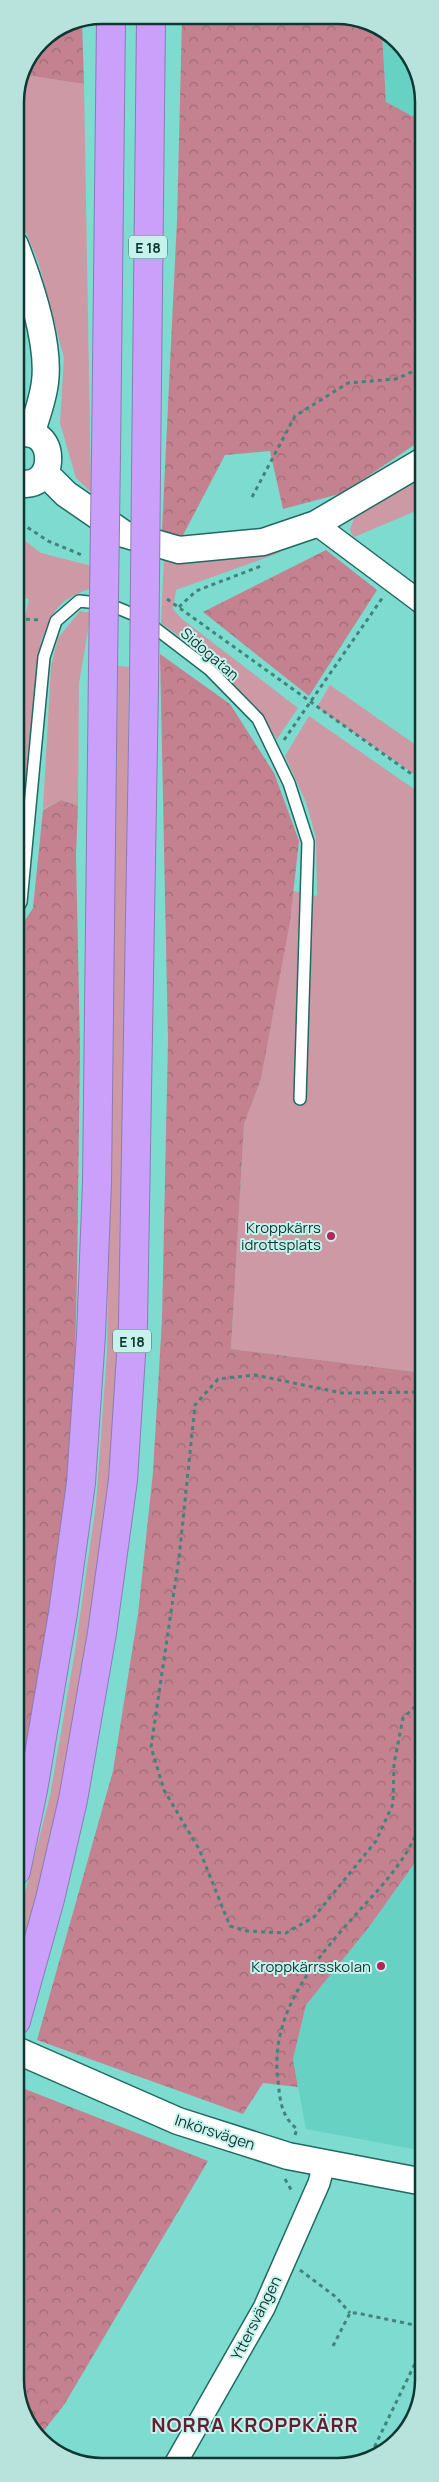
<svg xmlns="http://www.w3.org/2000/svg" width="439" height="2482" font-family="Manrope,sans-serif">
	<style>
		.built { fill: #67d2c4 }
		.grass { fill: #cc99a4 }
		.forest { fill: url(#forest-crowns) }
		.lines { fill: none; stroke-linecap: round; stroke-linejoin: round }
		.service-casing { stroke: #1f6a62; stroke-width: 14 }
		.minor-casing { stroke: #1f6a62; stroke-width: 24 }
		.tertiary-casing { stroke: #1f6a62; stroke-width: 29 }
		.motorway-casing { stroke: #897cb5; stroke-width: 30 }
		.path { stroke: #42837b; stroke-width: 3; stroke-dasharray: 4 4; stroke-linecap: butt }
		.service { stroke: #fff; stroke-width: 11 }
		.minor { stroke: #fff; stroke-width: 21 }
		.tertiary { stroke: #fff; stroke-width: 26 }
		.motorway { stroke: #cba0fb; stroke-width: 28 }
		.motorway-bridge-casing { stroke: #897cb5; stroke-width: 30; stroke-linecap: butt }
		.motorway-bridge { stroke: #cba0fb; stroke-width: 28 }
		.poi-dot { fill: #b4265a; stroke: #c7f2ec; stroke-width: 2 }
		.labels { text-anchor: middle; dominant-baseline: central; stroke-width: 4; stroke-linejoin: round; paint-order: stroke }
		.shield { fill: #c7f2ec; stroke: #46706a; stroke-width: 1 }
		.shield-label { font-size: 14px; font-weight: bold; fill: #0f3833 }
		.street-label { font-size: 15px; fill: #0f3833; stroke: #c7f2ec }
		.poi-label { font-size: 15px; fill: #0f3833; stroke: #c7f2ec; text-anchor: end }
		.district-label { font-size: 20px; font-weight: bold; letter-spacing: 1px; fill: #621e33; stroke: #c7f2ec }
		.rim { fill: none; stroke: #0f3833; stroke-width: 2.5 }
	</style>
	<defs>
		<pattern id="forest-crowns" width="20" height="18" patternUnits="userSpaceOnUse" patternTransform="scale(1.25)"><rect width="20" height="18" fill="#c48190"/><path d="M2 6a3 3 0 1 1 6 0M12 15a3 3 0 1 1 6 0" fill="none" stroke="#9e6b76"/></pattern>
	</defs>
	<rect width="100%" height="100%" fill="#7edbcf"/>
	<path class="built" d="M382,32L403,45L423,91V116H412L386,102Z
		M424,1850V2151L306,2129L293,2059L306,2005L369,1927Z"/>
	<path class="grass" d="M25,75L84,84L91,492L76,478L60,423L64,358L38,261L15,206V97Z
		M423,476V508L354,537L350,530L354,518Z
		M17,535L41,553L92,566L89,589C56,601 54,611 41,641L15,889V660L29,599L19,596Z
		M282,552L176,590L173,609L182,619L298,708L277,739C242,694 208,656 161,623L164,558L206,559Z
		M80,611L91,613L79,683L78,806L61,800L43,809L51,666L58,638Z
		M118,666L129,667L122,1301L112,1471L95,1620L47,1860L16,1973V1928L50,1796L75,1651L96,1504L107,1353Z
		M330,685L423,750L424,781L317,707Z
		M309,716L424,796V1373L231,1349L244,1123L261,1079L293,891L317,896L316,838L306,802L285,756Z"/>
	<path class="forest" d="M359,18L382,32L386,102L412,116H423V439L343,493L283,509L270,451L225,455L181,539L162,530L177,220L182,20Z
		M82,21L84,84L25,75L41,40L69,22Z
		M15,320L25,374L15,386Z
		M326,550L377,590L309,696L203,612Z
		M160,654L230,704L274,773L299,841L290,921L261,1079L244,1124L231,1349L424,1373V1850L369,1927L306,2005L293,2059L298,2087L263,2083L243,2114L37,2040L113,1771L138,1614L153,1472L162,1319L168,1041Z
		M61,800L78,806L76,855L80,1048L77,1277L72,1471L46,1656L16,1809L15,936L33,908L43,810Z
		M25,2089L208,2161L64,2405L38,2438L16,2391V2119Z"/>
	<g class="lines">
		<g class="service-casing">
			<path id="service" d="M15,913L21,902L44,657L56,621L79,601L108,604L142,618L210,670L258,719L289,783L308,842L300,1099"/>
		</g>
		<g class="minor-casing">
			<path id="minor" d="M316,524L423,604
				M174,2466L264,2308L319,2183L324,2164"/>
		</g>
		<g class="tertiary-casing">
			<path id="tertiary" d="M15,245C29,281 50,343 45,382C43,400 36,418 31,434
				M45,473L66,494L124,534L179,550L263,542L316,524L423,461
				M15,482C60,496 58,421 16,435
				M16,2050L178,2121L288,2156L424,2182"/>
		</g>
		<g class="motorway-casing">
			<path id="motorway" d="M106,455L111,21
				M146,473L151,21
				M16,1871L33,1790L63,1613L81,1483L91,1335L97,1183L103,668
				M16,2021L50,1899L73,1800L102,1633L123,1480L133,1324L144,686"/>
		</g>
		<path class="path" d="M252,497L295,416L348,383L396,379L423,367
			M21,523L48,541L82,555
			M167,599L424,783
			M179,607L196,591L261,566
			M18,619L41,620
			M284,740L383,597
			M424,1392L342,1393L255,1375L218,1379L195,1405L179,1558L151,1747L164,1790L199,1849L230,1926L247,1931L286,1933L314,1917L376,1841L393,1804L394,1764L403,1718L424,1698
			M295,2135L297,2129C281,2116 280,2100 278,2081C268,2008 323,1951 368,1901C392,1875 416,1846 424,1811
			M285,2179L293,2193
			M300,2270L336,2297L350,2313
			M333,2346L350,2313H357L424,2327
			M371,2454L424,2345"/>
		<use href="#service" class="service"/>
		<use href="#minor" class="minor"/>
		<use href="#tertiary" class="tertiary"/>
		<use href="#motorway" class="motorway"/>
		<g class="motorway-bridge-casing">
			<path id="motorway-bridge" d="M103,668L106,455
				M144,686L146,473"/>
		</g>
		<use href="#motorway-bridge" class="motorway-bridge"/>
	</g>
	<g class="poi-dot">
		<circle cx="331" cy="1236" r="5"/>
		<circle cx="381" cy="1966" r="5"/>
	</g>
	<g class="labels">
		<g class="shield">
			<rect x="129" y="235.5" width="38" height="23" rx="4"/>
			<rect x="113" y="1329.5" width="38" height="23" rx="4"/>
		</g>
		<g class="shield-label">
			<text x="148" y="247">E 18</text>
			<text x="132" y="1341">E 18</text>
		</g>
		<g class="street-label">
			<text transform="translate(210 654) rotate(41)">Sidogatan</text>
			<text transform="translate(215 2132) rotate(18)">Inkörsvägen</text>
			<text transform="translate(256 2318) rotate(-63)">Yttersvängen</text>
		</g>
		<g class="poi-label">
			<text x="321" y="1227">Kroppkärrs<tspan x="321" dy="17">idrottsplats</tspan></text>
			<text x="371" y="1966">Kroppkärrsskolan</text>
		</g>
		<g class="district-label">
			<text x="255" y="2424">NORRA KROPPKÄRR</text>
		</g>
	</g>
	<path d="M0 0H439V2482H0ZM102 24H337A78 78 0 0 1 415 102V2380A78 78 0 0 1 337 2458H102A78 78 0 0 1 24 2380V102A78 78 0 0 1 102 24Z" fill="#b8e3dd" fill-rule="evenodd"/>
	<path class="rim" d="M102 24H337A78 78 0 0 1 415 102V2380A78 78 0 0 1 337 2458H102A78 78 0 0 1 24 2380V102A78 78 0 0 1 102 24Z"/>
</svg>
